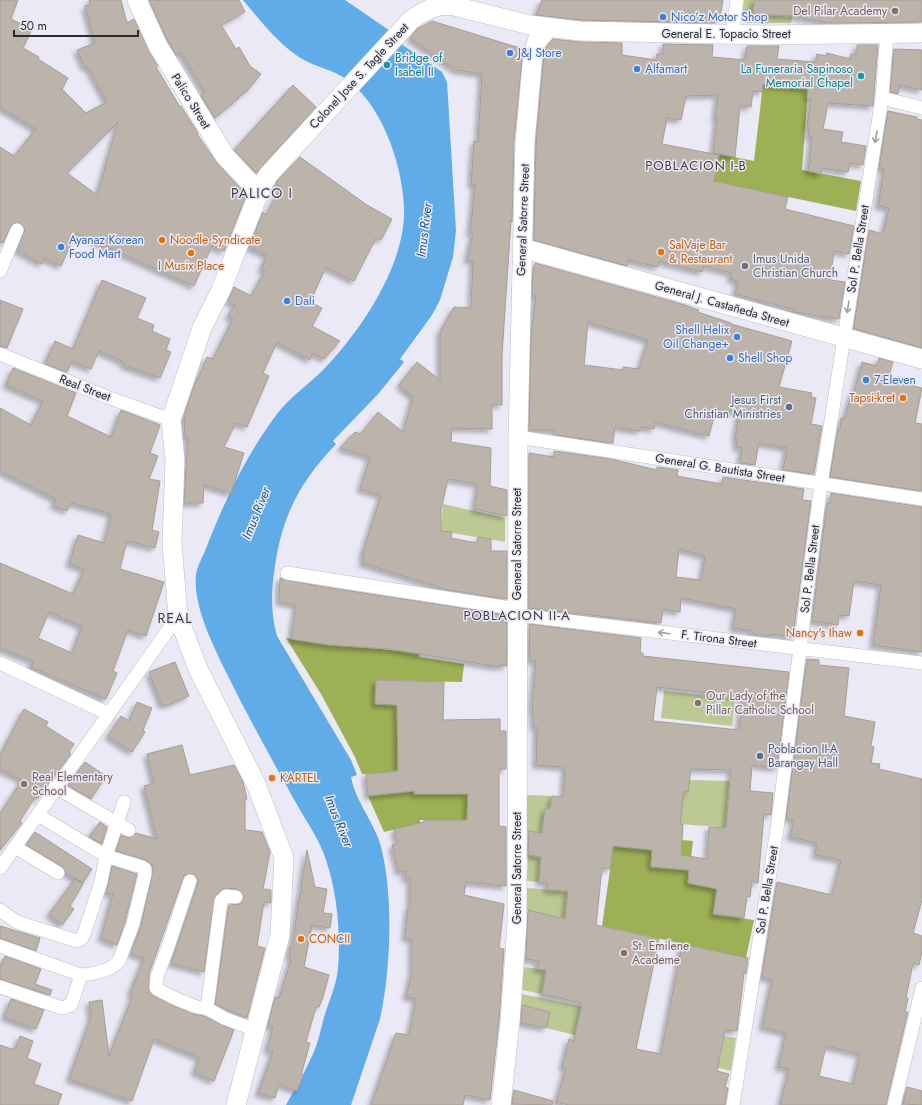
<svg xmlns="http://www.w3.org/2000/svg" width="922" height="1105" font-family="Jost,sans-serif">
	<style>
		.green { fill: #bdc994 }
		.forest { fill: #9eb056 }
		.water { fill: #60ace9 }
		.building { fill: #bcb3aa; stroke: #a69d95; fill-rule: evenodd; filter: url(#shadow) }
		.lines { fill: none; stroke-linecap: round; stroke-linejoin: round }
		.street-casing { stroke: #bebdc9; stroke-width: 14 }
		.secondary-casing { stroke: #bebdc9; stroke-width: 20 }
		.street { stroke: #fff; stroke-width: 13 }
		.secondary { stroke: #fff; stroke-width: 19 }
		.oneway { stroke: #a09fa1 }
		.education-dot { fill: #8d6e63; stroke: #eae9f5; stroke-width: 1.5 }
		.shop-dot { fill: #3f7fe0; stroke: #eae9f5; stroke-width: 1.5 }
		.culture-dot { fill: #0f9aa8; stroke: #eae9f5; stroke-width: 1.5 }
		.food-dot { fill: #e8710a; stroke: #eae9f5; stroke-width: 1.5 }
		.worship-dot { fill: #6b7280; stroke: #eae9f5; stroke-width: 1.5 }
		.service-dot { fill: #5c6f8a; stroke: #eae9f5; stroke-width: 1.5 }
		.labels { text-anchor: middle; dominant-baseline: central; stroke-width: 3; stroke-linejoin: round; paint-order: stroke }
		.education-label { font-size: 12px; fill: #785e54; stroke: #eae9f5; text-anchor: start }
		.shop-label { font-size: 12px; fill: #366cbe; stroke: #eae9f5; text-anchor: start }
		.street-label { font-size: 12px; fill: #2b2a2f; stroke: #eae9f5 }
		.culture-label { font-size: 12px; fill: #0d838f; stroke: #eae9f5; text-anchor: start }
		.food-label { font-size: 12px; fill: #c56008; stroke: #eae9f5; text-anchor: start }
		.worship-label { font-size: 12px; fill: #5b616d; stroke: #eae9f5; text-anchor: start }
		.service-label { font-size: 12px; fill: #4e5e75; stroke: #eae9f5; text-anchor: end }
		.neighbourhood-label { font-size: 13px; letter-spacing: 1px; fill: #3e3d46; stroke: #eae9f5 }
		.water-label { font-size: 13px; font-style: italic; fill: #255a84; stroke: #eae9f5 }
		.quarter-label { font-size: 14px; letter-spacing: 1px; fill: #3e3d46; stroke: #eae9f5 }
	</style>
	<defs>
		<filter id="shadow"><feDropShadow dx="-3.5" dy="3.5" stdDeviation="2" flood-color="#0004"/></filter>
	</defs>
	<rect width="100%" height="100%" fill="#eae9f5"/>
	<path class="green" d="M744,0H795L791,23H747L742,18Z
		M443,504L505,518V542L441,531Z
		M664,691L735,699L732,726L661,718Z
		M689,780L730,781L731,828L680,824V791H688Z
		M527,795L552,796L550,809L545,808L542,833L527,831Z
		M528,855L541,857L539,882L527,881Z
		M527,888L568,891L565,919L527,910Z
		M524,967L546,970L542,994L522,990Z
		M522,994L608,1012L604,1031L577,1025L575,1035L546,1028L550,1012L521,1005Z
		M724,1036L736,1038L731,1071L707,1065L708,1057L720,1059Z"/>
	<path class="forest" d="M763,84L808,89L802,170L861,181L856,211L712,181L713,177H715L719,154L754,161Z
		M286,638C330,645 375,647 419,654V657L464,664L462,682L376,680L375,704L398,705V756H419L414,794H468L467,826L447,820H420V823L384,832L368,796L393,772L362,774L355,757L321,694Z
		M639,820L636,848L652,850L651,867L668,868L671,839L693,841L688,883L717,889L714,914L754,920L746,958L602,926L615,835Z"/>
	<path class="water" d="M243,0H345L399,37L397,41L442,72L447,82L456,231L453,257L440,300L432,315L400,359L404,362L379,393L333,441L336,444C298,484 281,518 274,573C271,594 271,615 277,636L351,760L357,775L351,777C356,802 372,819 380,843C394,893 391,969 380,1019L351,1105H286C295,1088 305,1072 313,1054C318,1043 321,1029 324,1017C329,1001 337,984 338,968C341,934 337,892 326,860C320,840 306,821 296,803C272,760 248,717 226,672C213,645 193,606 196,575C197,567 202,558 205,551C223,504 246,455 277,414C290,397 308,385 323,370C361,331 407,263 404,206C402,163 381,101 343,77C328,68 311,66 296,55C276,41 259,19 243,0Z"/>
	<path class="building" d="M0,0H18L11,19L32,29L23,48L39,57L38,59L68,78L62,89L86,113L107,102L88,67L85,68L77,50L95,43L85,6L90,5L89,0H121L127,23L134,19L158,66L156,67L180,107L181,106L198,133L197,134L217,163L245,193L246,196L224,251L212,246L194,286L76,233L61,266L44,258L42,264L17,250L25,229L20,223L12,224L3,243L0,242V147L14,156L36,129L0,107ZM118,122L97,195L67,173Z
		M149,0H239L245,12L221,25L236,49L239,47L250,66L261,74L247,91L238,97L239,98L215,118L201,95L205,92L181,52L176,55L168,41Z
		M542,0H723L720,17L715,23L581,20L536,15Z
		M754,0H922V22L829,23L792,16L753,14Z
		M432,21L523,49L514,141L512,222L511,220L502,355V405L492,404V429L452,428L451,442L491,448L490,486L507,490V516L474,509L478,484L448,479L441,510V531L452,532L451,538L477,543L478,537L491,539V551H507V599L448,590L362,563L364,556L362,555L381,495L360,489L370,457L340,448L355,432L361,434L378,412L403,432L413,397L399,385L417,362L440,380V332L454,307L471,308L473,261L467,260L473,233H470L475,185H471L474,141L478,142L482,74L456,70L410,38L417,29Z
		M553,39L580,42L622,43V55L656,60L657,54H663V44L713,45L712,57L745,60L747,46H779L777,59L815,62L817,54L826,56L827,53L850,59L851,54H857V45H878L873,106L828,103L823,129L843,132L841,142L866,146L863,165L850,163L848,172L822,168L821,174L808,171L812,137H808L809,127L807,126L811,98H807L808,89L763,84L762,92L753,91L751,107L740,106L735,157L713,153L717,118H715L718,95L686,96L681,120L667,118L662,144L719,155L714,181L788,197L785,209L854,226L849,254L834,251L830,280L845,282L839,319L795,312L796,310L735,294L738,281L730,279L732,273L704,266L702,272L659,261L658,267L629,260L627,266L534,240L536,143L544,56L547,46Z
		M894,49L922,50V90L900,85L898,94L890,92Z
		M293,85L316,107L256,173L234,150Z
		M888,111L917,117V119L922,120V348L856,329L854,326L869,230L883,234L889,208L878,206L884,169L879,168Z
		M300,157L367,205L392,219L381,240L376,238L354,281L326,267L310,302L322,308L312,326L340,341L324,359L313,353L310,360L277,342L263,373L269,376L247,427L236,423L224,447L244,453L231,493L204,485L203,503H184L188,437L184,436L185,413L197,378L198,379L207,357L213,359L233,319L228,316L235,305L228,301L234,287L251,296L265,271L261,269L267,255L249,247L263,212L266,215L281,187L276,184L277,181Z
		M535,263L685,305L699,310L698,312L731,323V324L792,341L779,387L812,393L811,397L816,398L811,424L822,426L814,474L783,470L787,448L759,443L755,465L740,463L742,448L736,447L737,439H735L739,413L716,409L709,436L655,422L654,429L641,427L640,431L615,427L613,443L555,435V430H529L531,334L536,296L532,295L533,270ZM588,322L648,340L639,369L623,367V370L584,365Z
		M102,280L146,298L137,318L154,325L152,331L170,339L166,350L171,352L160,378L123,365L124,362L99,351L91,369L72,361L67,372L45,364L55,341L73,349Z
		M0,300L23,309L7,348L0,346Z
		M879,358L893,362L888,379L922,388L915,423L922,424V491L830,477L838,429H840L841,418L844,419L852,393H854L862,362L877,366Z
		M13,368L76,393L67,416L111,437L121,410L160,425L150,453L158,456L149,479L160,481L152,530L159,532L155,548L127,541L120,569L164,582L146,636L128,630L113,671L117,673L106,699L31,667L33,661L0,648V563L73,594L84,569L69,564L78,535L104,543L111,516L109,513L71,503L67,511L53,505L56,499L0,471V408L31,425L43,401L6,385ZM49,612L82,626L72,653L38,638Z
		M554,451L611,459L657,470V467L678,470L677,476L722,484L723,477L804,489L802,500L811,501L793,637L771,634V636L752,634V631L733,628L736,609L681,598L680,612L663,609L661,623L529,608V453L554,457ZM679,549L705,556L701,580L676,577Z
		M831,493L922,507V652L873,645L881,585L854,581L849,616L839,615L838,625L812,621L827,503L830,504Z
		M280,578L318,586L507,615V666L500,665V667L389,649L329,645L291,639L296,605L279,602Z
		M529,624L641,638L640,653H643V656L789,672L777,768L752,765L750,791L773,793L771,815L764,814L758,883L752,881L750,897L747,896L744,918L713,914L717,889L688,883L689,870L651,867L652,850L613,846L610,869L602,868L596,925L659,939L636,1049L661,1054L682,944L748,958L746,974L744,973L737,1031L725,1030L717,1071L729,1074L725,1087L728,1088L725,1105H569L556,1102L566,1068L562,1067L569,1039L574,1041L582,1003L542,994L546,970L537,969L539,961L526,959L528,910L565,919L568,891L547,890L548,883L539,882L541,857L529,855L528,831L542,833L545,808L550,809L552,796L563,797L565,767L536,765L537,727H534L532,703L536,661H530ZM657,687L742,697L739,730L653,721ZM691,769L731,770L726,828L709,827L707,859L681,855L683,824H680L684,791L688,792Z
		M807,659L819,660V665L849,668L844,716L875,722L871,746L874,747L871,763L880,764L879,769L922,779V900L913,933L922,936V951L919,965L913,963L906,998H908L905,1012H908L886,1105H780L789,1069L778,1067L786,1033L762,1027L772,981L771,979L762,977L777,882L832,895L841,860L815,855L817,843L790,837L794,820L786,818ZM826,1046L860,1054L853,1084L819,1076Z
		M175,662L189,696L168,705H162L149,672Z
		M376,680L444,682L443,720L500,719V731H506V769H499V826L506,827V886L466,882L464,895L504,904L499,948L504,949L499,1021L490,1100L465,1095L463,1105H371L396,1033L409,1035L416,999L406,997L412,971V939L405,938L408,908H410V879H405L406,871L399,872L392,845L398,844L394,829L424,822V820H467L468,794H414V791L368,796L366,774L398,771L397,705L375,704Z
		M137,702L152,708L143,730L145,732L132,752L108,736L121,716L129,721Z
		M24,709L48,722L46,726L74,744L69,752L71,754L37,799L35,797L20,821L22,823L0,850V814L22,780L0,769V755Z
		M182,745L190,775L234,765L243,782L247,799L245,800V830L262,832L270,852L263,889L271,890V903L264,902L257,946L265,948L247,1018L215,1004L229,905L240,904L244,898L243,894L237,889L226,888L221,890L215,896L204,972L171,963L198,883V879L193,874L184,875L149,974V991L152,995L169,1004L193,1014L204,1016L234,1030L214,1081L194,1072L199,1060L198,1057L154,1039L132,1101L69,1079L91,1017L89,1002L102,1000L109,1056L133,995L130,993L144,958L132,954V950L141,926L153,869L152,865L146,860L116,851L121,835L129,838L136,833L157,839L144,786L154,783L147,754Z
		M85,762L106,776L91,799L68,785Z
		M100,822L107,827L102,844L89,837Z
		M35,832L92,869L83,883L66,873L62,866L26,845Z
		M307,850L315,887L327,889L323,913L332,914L330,928L312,925L304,967L329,975L323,997L319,1007H316L306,1042L310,1043L301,1075L303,1076L297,1091L279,1084L275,1098L258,1093L273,1052L267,1050L273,1027L268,1025L275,997L279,998L291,960L289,954L290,947H292L300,893H302L301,887Z
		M112,866L137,874L125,922L117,945L101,938L113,894L106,893Z
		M75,879L83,884L70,906L74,909L62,925L49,914Z
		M0,926L40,938L36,951L0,938Z
		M5,956L41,969L35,984L52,990L50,995L0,979V967Z
		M11,999L44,1010L36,1029L4,1017Z
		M522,1005L550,1012L546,1028L521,1023Z
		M20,1036L33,1041L27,1058L41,1064L34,1084L62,1094L58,1105H0V1045L15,1050Z
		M907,1087L922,1091V1105L903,1104Z
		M514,1090L553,1101L552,1105L512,1104Z"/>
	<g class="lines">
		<g class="street-casing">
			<path id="street" d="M732,34L737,0
				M882,98L922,108
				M0,271L17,230
				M0,354L107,397L171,420
				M518,437L922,499
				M287,573L517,609
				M517,615L922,663
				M0,663L109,714
				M55,787L129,830
				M15,847L58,873
				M0,868L178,616
				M190,881L169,944L157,977L156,988C163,993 198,1010 206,1008L208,1001L221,901L226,896L236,897
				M0,910L17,922L77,941L81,939L84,934L101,882L106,856L38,815
				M0,946L81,975
				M0,987L62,1008L71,1005L81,975C92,974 111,971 119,961L133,924L145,874V869L142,867L106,856L124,802
				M206,1008L224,1018L255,1030
				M733,1105L777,829L821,484L882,98L887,33
				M894,1105L922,988"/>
		</g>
		<g class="secondary-casing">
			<path id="secondary" d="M137,0L158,46L225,156L259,192
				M522,248L922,359
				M236,1105L280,935L284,858L256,784L198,669L178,616L172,543L175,460L171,420L202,328L221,290L259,192L268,175L411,20C424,11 437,3 454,6L530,25L580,31L764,35L922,33
				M501,1105L510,1022L517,923L518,437L525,142L533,54L537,41L548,28"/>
		</g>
		<use href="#street" class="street"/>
		<use href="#secondary" class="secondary"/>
	</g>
	<defs><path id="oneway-shaft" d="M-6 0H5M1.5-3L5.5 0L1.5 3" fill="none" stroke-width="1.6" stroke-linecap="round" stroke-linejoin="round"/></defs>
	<g class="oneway">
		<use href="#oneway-shaft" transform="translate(876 137) rotate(100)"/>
		<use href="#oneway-shaft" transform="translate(848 307) rotate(99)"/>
		<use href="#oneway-shaft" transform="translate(664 633) rotate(-173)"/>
	</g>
	<g class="education-dot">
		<circle cx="895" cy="11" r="4"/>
		<circle cx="698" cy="703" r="4"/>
		<circle cx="24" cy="784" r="4"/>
		<circle cx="624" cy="953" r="4"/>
	</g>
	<g class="shop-dot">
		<circle cx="663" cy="17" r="4"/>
		<circle cx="510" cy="53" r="4"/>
		<circle cx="637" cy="69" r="4"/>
		<circle cx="61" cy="247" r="4"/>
		<circle cx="287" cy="301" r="4"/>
		<circle cx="737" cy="337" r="4"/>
		<circle cx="730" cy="358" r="4"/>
		<circle cx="866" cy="380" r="4"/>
	</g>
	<g class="culture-dot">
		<circle cx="387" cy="65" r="4"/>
		<circle cx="861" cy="76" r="4"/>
	</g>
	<g class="food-dot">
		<circle cx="162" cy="240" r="4"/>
		<circle cx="661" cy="252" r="4"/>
		<circle cx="191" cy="253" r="4"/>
		<circle cx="903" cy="398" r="4"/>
		<circle cx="860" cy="633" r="4"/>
		<circle cx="272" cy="778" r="4"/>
		<circle cx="301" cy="939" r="4"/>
	</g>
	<circle class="worship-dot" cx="745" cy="266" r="4"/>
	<g class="service-dot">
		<circle cx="789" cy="407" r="4"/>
		<circle cx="760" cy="756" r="4"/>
	</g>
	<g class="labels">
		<g class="education-label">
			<text x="887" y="11" text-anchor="end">Del Pilar Academy</text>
			<text x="706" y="696">Our Lady of the<tspan x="706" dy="14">Pillar Catholic School</tspan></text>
			<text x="32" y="777">Real Elementary<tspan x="32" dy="14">School</tspan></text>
			<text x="632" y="946">St. Emilene<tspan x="632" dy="14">Academe</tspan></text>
		</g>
		<g class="shop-label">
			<text x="671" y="17">Nico'z Motor Shop</text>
			<text x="518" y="53">J&amp;J Store</text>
			<text x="645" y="69">Alfamart</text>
			<text x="69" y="240">Ayanaz Korean<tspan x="69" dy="14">Food Mart</tspan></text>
			<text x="295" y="301">Dali</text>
			<text x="729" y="330" text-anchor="end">Shell Helix<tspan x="729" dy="14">Oil Change+</tspan></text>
			<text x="738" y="358">Shell Shop</text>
			<text x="874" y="380">7-Eleven</text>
		</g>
		<g class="street-label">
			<text x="726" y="34">General E. Topacio Street</text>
			<text transform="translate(359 76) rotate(-47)">Colonel Jose S. Tagle Street</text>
			<text transform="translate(191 101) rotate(58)">Palico Street</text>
			<text transform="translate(523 220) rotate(-88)">General Satorre Street</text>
			<text transform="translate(858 249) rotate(-81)">Sol P. Bella Street</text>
			<text transform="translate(722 304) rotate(16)">General J. Castañeda Street</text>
			<text transform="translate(85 388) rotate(21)">Real Street</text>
			<text transform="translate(720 468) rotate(9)">General G. Bautista Street</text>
			<text transform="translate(517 544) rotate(-90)">General Satorre Street</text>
			<text transform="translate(810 569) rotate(-83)">Sol P. Bella Street</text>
			<text transform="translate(719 639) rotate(7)">F. Tirona Street</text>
			<text transform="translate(517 868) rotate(-90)">General Satorre Street</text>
			<text transform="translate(767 890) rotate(-81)">Sol P. Bella Street</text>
		</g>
		<g class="culture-label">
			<text x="395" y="58">Bridge of<tspan x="395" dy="14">Isabel II</tspan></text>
			<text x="853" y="69" text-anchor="end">La Funeraria Sapinoso<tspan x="853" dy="14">Memorial Chapel</tspan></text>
		</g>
		<g class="food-label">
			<text x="170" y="240">Noodle Syndicate</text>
			<text x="669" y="245">SalVaje Bar<tspan x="669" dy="14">&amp; Restaurant</tspan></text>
			<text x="191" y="266" text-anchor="middle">I Musix Place</text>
			<text x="895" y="398" text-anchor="end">Tapsi-kret</text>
			<text x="852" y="633" text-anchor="end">Nancy's Ihaw</text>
			<text x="280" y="778">KARTEL</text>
			<text x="309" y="939">CONCII</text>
		</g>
		<g class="worship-label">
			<text x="753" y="259">Imus Unida<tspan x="753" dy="14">Christian Church</tspan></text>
		</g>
		<g class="service-label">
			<text x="781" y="400">Jesus First<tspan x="781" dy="14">Christian Ministries</tspan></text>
			<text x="768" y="749" text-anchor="start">Poblacion II-A<tspan x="768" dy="14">Barangay Hall</tspan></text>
		</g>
		<g class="neighbourhood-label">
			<text x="696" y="165">POBLACION I-B</text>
			<text x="517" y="615">POBLACION II-A</text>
		</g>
		<g class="water-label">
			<text transform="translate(424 230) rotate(-83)">Imus River</text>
			<text transform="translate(256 513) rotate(-68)">Imus River</text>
			<text transform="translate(339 821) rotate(68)">Imus River</text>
		</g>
		<g class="quarter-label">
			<text x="262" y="193">PALICO I</text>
			<text x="175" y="618">REAL</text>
		</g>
	</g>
	<path d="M14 30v6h124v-6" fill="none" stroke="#2b2a2f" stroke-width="2"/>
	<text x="20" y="30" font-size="12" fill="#2b2a2f" stroke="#eae9f5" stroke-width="3" paint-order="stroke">50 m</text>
</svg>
